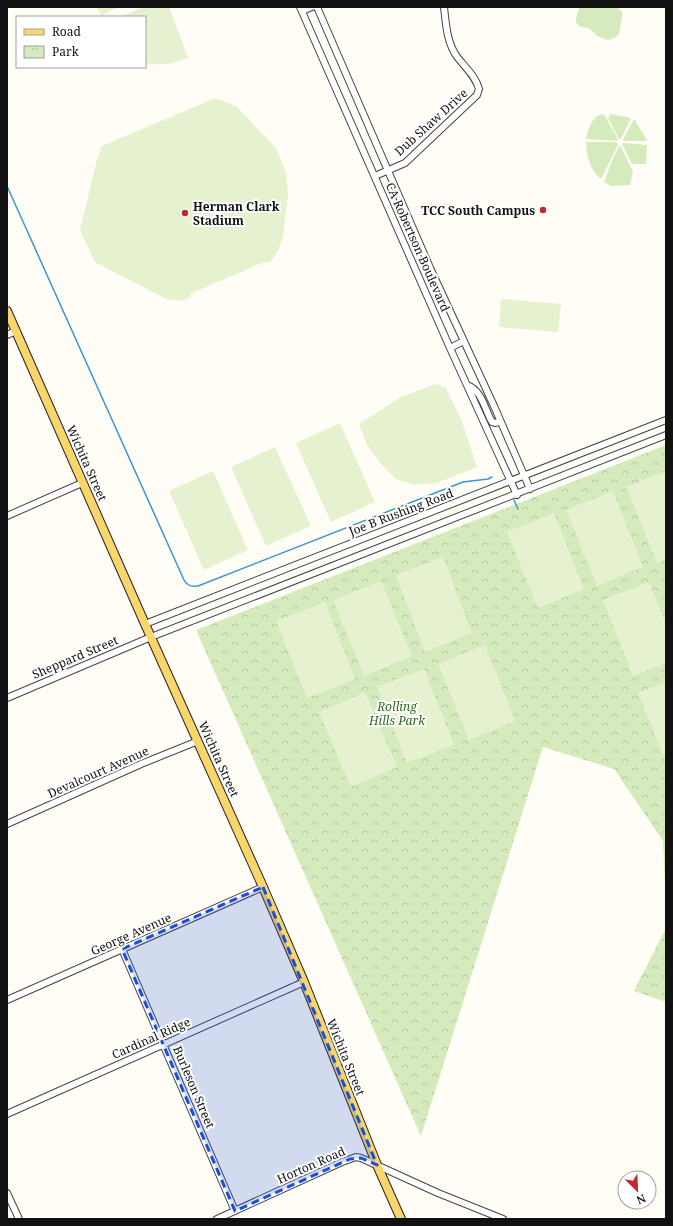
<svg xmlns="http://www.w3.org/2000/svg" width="673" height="1226" font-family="'Noto Serif',serif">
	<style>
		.grass { fill: #d5ebbd }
		.park { fill: url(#park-crowns) }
		.pitch { fill: #e6f2cf }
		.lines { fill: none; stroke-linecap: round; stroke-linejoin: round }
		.stream { stroke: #3f96cf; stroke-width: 1.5 }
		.minor-casing { stroke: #444; stroke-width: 8 }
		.major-casing { stroke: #222; stroke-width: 10 }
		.minor { stroke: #fff; stroke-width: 6 }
		.major { stroke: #f9d66b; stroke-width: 8 }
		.marked { fill: #1d4ed8; fill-opacity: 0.2; stroke: #1d4ed8; stroke-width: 3; stroke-dasharray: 8 5; stroke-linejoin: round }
		.poi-dot { fill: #c4262e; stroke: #fff; stroke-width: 1.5 }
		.labels { text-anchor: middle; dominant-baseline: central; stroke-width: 4; stroke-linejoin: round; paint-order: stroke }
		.street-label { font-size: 12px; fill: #111; stroke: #fff }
		.poi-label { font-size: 12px; font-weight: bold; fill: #111; stroke: #fff; text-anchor: start }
		.park-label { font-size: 12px; font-style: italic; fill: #2f6b1f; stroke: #fff }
	</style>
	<defs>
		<pattern id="park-crowns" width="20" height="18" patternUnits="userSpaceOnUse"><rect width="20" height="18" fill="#d5ebbd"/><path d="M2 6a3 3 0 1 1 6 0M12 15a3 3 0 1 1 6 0" fill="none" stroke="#b6c8a1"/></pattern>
	</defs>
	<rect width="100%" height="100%" fill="#fffdf5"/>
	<path class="grass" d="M580,7H617L622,12V18L619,34L615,38L608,40L597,36L590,29L579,26L576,22V17Z
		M601,114L605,116L618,139L617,141L586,139C588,129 591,119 601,114Z
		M611,114L631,118L621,139H619L608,118Z
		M634,119L647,140V141H623V140Z
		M586,142H616L618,145L601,179C590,171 586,154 586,142Z
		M623,143L647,145L646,164H632L622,144Z
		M620,145L633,172L630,185L611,186L604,182L614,156Z"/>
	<path class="park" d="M666,445V908L663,841L614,769L543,747L421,1136L196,630Z
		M666,928V1002L634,991Z"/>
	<path class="pitch" d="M97,7H119L101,16Z
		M143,7H169L188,58C172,64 162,66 145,63V17H120Z
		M215,98L236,106L276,148L286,172L288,195L283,236L278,251L271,261L267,263L264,262L190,294L191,297L180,301L166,299L95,262L80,230L97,160L102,146Z
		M501,299L561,304L558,332L499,327Z
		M435,384L446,388L461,419L477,467L437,483L413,485L396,479L382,465L367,445L359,424L401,397Z
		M340,423L375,502L331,522L296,443Z
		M275,447L311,526L266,546L231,467Z
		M213,471L248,550L204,570L169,491Z
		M666,471V559L657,563L626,487Z
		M613,491L643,567L597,586L566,510Z
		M554,513L584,589L538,608L507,532Z
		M443,557L472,633L425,652L396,575Z
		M381,581L412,656L364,676L333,600Z
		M649,582L666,624V663L633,676L603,600Z
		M325,602L355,679L307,698L276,621Z
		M485,645L515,721L469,740L438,664Z
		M424,669L454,745L407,763L377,687Z
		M666,682V762L638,693Z
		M365,692L397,767L351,787L319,712Z"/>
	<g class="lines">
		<path class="stream" d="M7,186L184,580C187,586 192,587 198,586L463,482L488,479L492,477
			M514,500L518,509"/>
		<g class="minor-casing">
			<path id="minor" d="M300,7L450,348L517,495
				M317,7L431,270L494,406L530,489
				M302,11L312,7
				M375,176L405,163L477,95L479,89C476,77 466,68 458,58C447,44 446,25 444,7
				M7,335L16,331
				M450,348L464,341
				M467,385C482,390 485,410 492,422L496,423L500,421
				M7,516L82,483
				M145,624L666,420
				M7,698L151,637L666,435
				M7,824L141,764L198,741
				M122,949L235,1211
				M7,1000L263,887
				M7,1114L304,982
				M7,1193L19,1219
				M217,1219L342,1162L356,1157L361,1158L438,1193L503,1219"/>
		</g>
		<g class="major-casing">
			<path id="major" d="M7,311L145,624L263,887L304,982L377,1165L401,1219"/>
		</g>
		<use href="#minor" class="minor"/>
		<use href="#major" class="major"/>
	</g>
	<path class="marked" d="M263,887L377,1165L361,1158L350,1159L235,1211L122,949Z"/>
	<g class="poi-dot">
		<circle cx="543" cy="210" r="4"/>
		<circle cx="185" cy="213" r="4"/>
	</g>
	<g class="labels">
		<g class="street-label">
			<text transform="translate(431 122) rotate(-42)">Dub Shaw Drive</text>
			<text transform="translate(418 247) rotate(66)">CA Robertson Boulevard</text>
			<text transform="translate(87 463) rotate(66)">Wichita Street</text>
			<text transform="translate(401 512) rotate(-21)">Joe B Rushing Road</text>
			<text transform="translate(75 657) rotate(-23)">Sheppard Street</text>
			<text transform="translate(219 759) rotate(66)">Wichita Street</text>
			<text transform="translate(98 772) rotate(-24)">Devalcourt Avenue</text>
			<text transform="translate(131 934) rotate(-24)">George Avenue</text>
			<text transform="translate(151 1038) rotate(-24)">Cardinal Ridge</text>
			<text transform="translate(346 1057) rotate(68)">Wichita Street</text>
			<text transform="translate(194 1087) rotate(67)">Burleson Street</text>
			<text transform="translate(311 1165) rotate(-24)">Horton Road</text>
		</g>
		<g class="poi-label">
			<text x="193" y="206">Herman Clark<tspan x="193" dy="14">Stadium</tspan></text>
			<text x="535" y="210" text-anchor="end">TCC South Campus</text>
		</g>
		<g class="park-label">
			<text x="397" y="706">Rolling<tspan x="397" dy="14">Hills Park</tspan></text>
		</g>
	</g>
	<rect width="673" height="1226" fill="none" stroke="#111111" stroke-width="16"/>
	<rect x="16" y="16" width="130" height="52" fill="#ffffff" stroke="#a0a0a0"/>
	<rect x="24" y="29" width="20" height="6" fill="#f9d66b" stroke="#a0a0a0"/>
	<text x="52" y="36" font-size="12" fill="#111111">Road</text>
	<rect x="24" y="46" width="20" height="12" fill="url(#park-crowns)" stroke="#a0a0a0"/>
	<text x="52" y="56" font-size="12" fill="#111111">Park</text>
	<g transform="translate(637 1190) rotate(156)"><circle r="19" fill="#ffffff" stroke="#a0a0a0"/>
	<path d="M0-3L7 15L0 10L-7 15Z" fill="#c4262e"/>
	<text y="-6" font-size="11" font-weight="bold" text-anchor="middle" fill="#111111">N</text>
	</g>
</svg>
